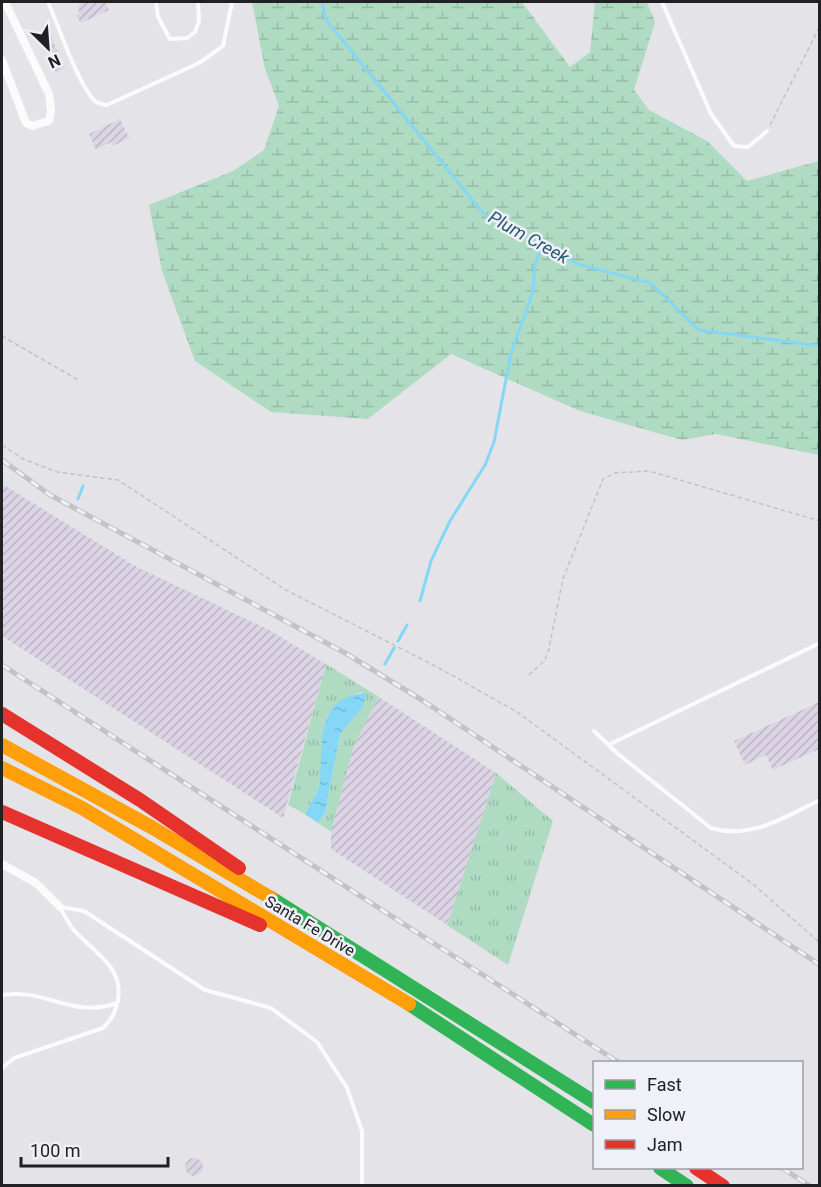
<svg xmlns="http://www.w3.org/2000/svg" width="821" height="1187" font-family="Roboto,sans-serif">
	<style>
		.grass { fill: url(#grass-tufts) }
		.wetland { fill: url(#wetland-marsh) }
		.water { fill: url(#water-ripples) }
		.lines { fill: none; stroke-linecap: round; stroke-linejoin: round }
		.stream { stroke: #84d7f7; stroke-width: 3 }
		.building { fill: url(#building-hatch) }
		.path { stroke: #c3c3c4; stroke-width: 1.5; stroke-dasharray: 4.5 3; stroke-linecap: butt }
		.lane { stroke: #fbfbfc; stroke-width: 4 }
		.street { stroke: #fbfbfc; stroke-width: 8 }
		.fast { stroke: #30b455; stroke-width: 14 }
		.slow { stroke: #ff9f0a; stroke-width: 14 }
		.jam { stroke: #e5322d; stroke-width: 14 }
		.rail-casing { stroke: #c3c3c4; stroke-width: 5 }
		.rail { stroke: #eff0f8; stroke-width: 3; stroke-dasharray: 9; stroke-linecap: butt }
		.labels { text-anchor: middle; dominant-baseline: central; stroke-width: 5; stroke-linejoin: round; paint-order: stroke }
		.street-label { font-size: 16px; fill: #212124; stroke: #eff0f8 }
		.water-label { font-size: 18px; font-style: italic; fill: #29596c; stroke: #eff0f8 }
	</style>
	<defs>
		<pattern id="grass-tufts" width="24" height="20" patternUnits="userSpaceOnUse" patternTransform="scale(1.5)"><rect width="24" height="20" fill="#afdbc3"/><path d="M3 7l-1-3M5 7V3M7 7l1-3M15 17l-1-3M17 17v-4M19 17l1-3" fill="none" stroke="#96bca7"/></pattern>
		<pattern id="wetland-marsh" width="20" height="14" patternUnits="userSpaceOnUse" patternTransform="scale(1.5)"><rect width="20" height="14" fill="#afdbc3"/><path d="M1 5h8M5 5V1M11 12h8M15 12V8" fill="none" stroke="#96bca7"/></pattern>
		<pattern id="water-ripples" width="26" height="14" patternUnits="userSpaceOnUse" patternTransform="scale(1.5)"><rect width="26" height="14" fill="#84d7f7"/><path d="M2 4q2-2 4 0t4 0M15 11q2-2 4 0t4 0" fill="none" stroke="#72b8d4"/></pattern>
		<pattern id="building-hatch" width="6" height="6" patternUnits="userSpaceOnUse" patternTransform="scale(1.5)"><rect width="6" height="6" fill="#dcd4e5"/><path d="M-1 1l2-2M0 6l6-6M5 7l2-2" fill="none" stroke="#bcb6c4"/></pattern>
	</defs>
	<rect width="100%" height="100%" fill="#e4e4e8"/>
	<path class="grass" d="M326,664L379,697L354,745L331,832L318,823L325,813L340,734L354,717L362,692C307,708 330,745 319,785C316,795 310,805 305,814L288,805Z
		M496,773L553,821L508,965L447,925Z"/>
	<path class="wetland" d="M252,2H522L570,67L590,52L595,2H647L655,22L634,90L649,110L707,141L747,181L819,161V455L716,434L682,440L580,411L451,354L368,419L271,412L195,361L162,271L149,205L233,171L264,150L279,106L265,69Z"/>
	<path class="water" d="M365,693L366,697L361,709L340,734L325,813L318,823L305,814C310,804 319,792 320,780C323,745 315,697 365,693Z"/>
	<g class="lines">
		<path class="stream" d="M322,2L326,20L483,213L578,264L650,283L699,330L820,346
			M78,499L83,486
			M420,601L431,561L450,521L485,465L494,442L511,353L533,292L535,264L543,245
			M398,641L407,625
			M385,664L394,648"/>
	</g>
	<path class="building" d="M78,2H105L109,10L81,23L76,15L80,13L77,7L80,5Z
		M50,34L65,69L56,72L41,38Z
		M120,119L129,138L113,146L111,142L96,150L89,134Z
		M2,484L137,567L269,630L326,664L283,818L2,636Z
		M379,697L496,773L447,925L331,849V832L354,745Z
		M819,702V749L773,770L766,755L745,765L734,741Z
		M185 1167a9 9 0 1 1 18 0a9 9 0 1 1-18 0Z"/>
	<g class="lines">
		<path class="path" d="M770,125L820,26
			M2,336L80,381
			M2,445L23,459L57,472L118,480L286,590L439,668L517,712L753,884L820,943
			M529,675L544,661L548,653L563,579L603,479L615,473L649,471L820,521"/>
		<path class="lane" d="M48,2C59,27 77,82 94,100C98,104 101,104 107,105L199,63L223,46L232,2
			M156,2L158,17L170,39L187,38L195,32L199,21L198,2
			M662,2L711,114L734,146L748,147L767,131
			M594,731L618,754L711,828C751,840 784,817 820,800
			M608,745L820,643
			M60,907L84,911L205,990L271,1008L317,1042L347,1088L362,1131V1186
			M2,995C48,988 70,1019 117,1003
			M2,1068L14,1058L103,1028C112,1019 115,1013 118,1000C124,965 91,951 72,928C68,922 64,914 60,908"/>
		<path class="street" d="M2,60L26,123L32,126L49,121L51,111L49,94L5,2
			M2,864L36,883L60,907"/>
		<path class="fast" d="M271,898L594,1102
			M409,1004L594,1125
			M660,1168L687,1186"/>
		<path class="slow" d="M2,745L153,828L271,898
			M2,768L82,808L409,1004"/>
		<path class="jam" d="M2,714L140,800L239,868
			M2,812L260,925
			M696,1168L723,1186"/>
		<g class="rail-casing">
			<path id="rail" d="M2,460L50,495L347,654L425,702L820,965
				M2,665L618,1062
				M782,1168L810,1186"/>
		</g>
		<use href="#rail" class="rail"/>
	</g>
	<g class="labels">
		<g class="street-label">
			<text transform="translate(310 926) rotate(31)">Santa Fe Drive</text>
		</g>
		<g class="water-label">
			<text transform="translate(529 237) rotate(29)">Plum Creek</text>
		</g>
	</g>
	<rect width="821" height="1187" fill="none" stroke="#212124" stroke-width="6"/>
	<rect x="593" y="1061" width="210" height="108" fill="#eff0f8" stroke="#9d9da3" stroke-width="1.5"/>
	<rect x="605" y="1080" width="30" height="9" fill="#30b455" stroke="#9d9da3" stroke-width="1.5"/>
	<text x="647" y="1091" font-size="18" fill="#212124">Fast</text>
	<rect x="605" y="1110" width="30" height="9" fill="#ff9f0a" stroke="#9d9da3" stroke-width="1.5"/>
	<text x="647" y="1121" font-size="18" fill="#212124">Slow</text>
	<rect x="605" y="1140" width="30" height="9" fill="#e5322d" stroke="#9d9da3" stroke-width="1.5"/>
	<text x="647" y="1151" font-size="18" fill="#212124">Jam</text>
	<g transform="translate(48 48) rotate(155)" stroke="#eff0f8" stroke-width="4.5" paint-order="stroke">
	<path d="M0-4.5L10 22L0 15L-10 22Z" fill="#212124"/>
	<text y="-9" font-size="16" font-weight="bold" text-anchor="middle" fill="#212124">N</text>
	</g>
	<path d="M21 1157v9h147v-9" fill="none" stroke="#212124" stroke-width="3"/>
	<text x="30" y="1157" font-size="18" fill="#212124" stroke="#eff0f8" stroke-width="4.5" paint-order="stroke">100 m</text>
</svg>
